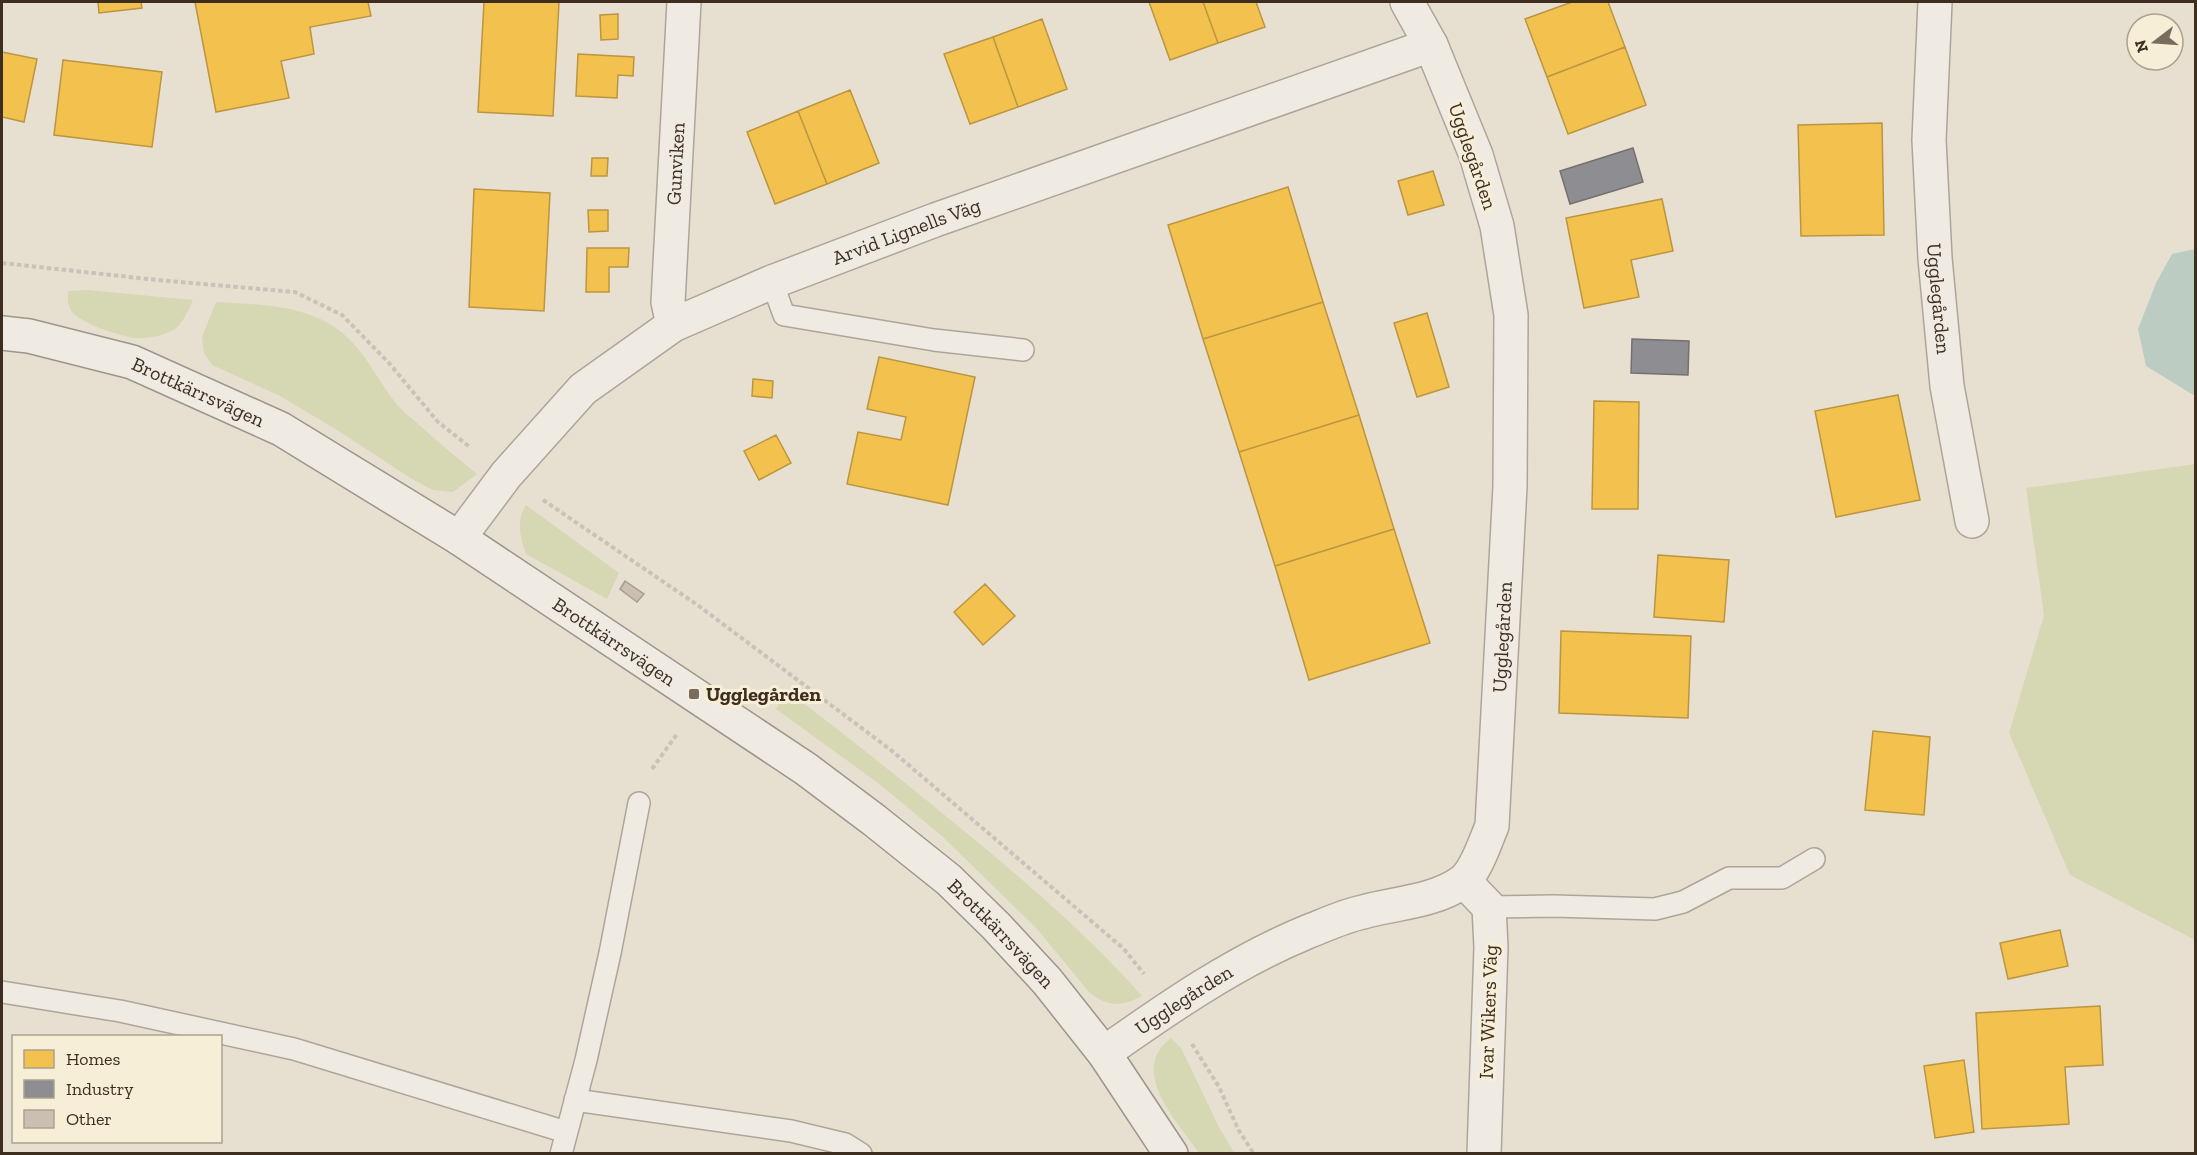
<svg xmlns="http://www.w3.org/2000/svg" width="2197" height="1155" font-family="'Zilla Slab',serif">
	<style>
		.green { fill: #d6d7b3 }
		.water { fill: #bcccc2 }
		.homes { fill: #f2c14e; stroke: #bc9540; stroke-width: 1.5 }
		.industry { fill: #8d8d92; stroke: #757070; stroke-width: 1.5 }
		.building { fill: #cbbfb2; stroke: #a89c90; stroke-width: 1.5 }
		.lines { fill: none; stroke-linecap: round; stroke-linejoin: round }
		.lane-casing { stroke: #ada599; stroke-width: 24 }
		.street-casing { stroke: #ada599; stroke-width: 36 }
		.secondary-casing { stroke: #9c958a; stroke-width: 36 }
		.path { stroke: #c8c2b9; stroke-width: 4; stroke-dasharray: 4.5 3; stroke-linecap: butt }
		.lane { stroke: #efebe3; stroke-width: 21 }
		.street { stroke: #efebe3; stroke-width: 33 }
		.secondary { stroke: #efebe3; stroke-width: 33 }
		.poi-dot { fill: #786c5e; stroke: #f7eed8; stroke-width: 2 }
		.labels { text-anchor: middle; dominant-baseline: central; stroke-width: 6; stroke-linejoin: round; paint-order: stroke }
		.street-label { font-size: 20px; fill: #3d2e20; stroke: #f7eed8 }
		.poi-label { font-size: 20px; font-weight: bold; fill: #3d2e20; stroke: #f7eed8; text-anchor: start }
	</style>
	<rect width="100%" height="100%" fill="#e7e0d1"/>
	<path class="green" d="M87,290L193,300C189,309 184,321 176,328C165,336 148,339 135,338C120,336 78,323 71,310C67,303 68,298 68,291Z
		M216,302C263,305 317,304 352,342C369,360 380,383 395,402C401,410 410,417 418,424C437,441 457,458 477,474L453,492L433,490L412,479L337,430L280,396L212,365L204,353L202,337Z
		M2195,464H2196L2195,940L2070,875L2009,733L2044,615L2026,488Z
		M526,505L619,573L607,599L526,554C520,536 516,521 526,505Z
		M786,690C850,738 913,789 975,840C1034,889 1092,939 1142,996C1122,1007 1107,1007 1089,992L1037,929L942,836L878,783L776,709Z
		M1171,1038L1181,1048L1218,1125L1234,1153H1199C1178,1122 1127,1071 1171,1038Z"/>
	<path class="water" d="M2195,249H2196L2195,396L2146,366L2138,329L2156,283L2172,254Z"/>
	<path class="homes" d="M98,2H141L142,8L99,13Z
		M195,2H368L371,16L310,27L314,54L281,61L289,98L216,112Z
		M484,2H559L553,116L478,112Z
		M1149,2H1203L1218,43L1170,60Z
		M1203,2H1256L1265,27L1218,43Z
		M1572,2H1608L1625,47L1547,77L1525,19Z
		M618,14V39L601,40L600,15Z
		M1042,19L1067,89L1018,107L993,37Z
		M993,37L1018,107L970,124L944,54Z
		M1625,47L1646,105L1568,134L1547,77Z
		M2,52L37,59L24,122L2,117Z
		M578,54L634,57L633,76L618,75L617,98L576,96Z
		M63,60L162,72L152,147L54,135Z
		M850,90L879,163L827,184L798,111Z
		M798,111L827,184L775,204L747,132Z
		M1882,123L1884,235L1801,236L1798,125Z
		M592,158H608L607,176H591Z
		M1433,171L1444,205L1408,215L1398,181Z
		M1288,187L1323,302L1203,339L1168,225Z
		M474,189L550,193L544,311L469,307Z
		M1662,199L1673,251L1631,260L1639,297L1584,308L1566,218Z
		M588,210H608V231L589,232Z
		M587,248H629L628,267H609V292H586Z
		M1323,302L1359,415L1239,452L1203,339Z
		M1427,313L1449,387L1417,397L1394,323Z
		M879,357L975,377L948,505L847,484L858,432L901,440L906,417L867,409Z
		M753,379L773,381L772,398L752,396Z
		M1898,395L1920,500L1836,517L1815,411Z
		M1594,401L1639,402L1638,509H1592Z
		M1359,415L1394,529L1275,566L1239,452Z
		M776,435L791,463L759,480L744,451Z
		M1394,529L1430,643L1309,680L1275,566Z
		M1658,555L1729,560L1724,622L1654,617Z
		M985,584L1015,616L983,645L954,612Z
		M1561,631L1691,636L1688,718L1559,713Z
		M1873,731L1930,737L1924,815L1865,810Z
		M2060,930L2068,966L2008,979L2000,943Z
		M2100,1006L2103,1065L2065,1067L2069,1124L1982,1129L1976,1013Z
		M1964,1060L1974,1132L1935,1138L1924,1066Z"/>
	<path class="industry" d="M1633,148L1643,182L1570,204L1560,171Z
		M1632,339L1689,341L1688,375L1631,373Z"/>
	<path class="building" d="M625,581L644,594L637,602L620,589Z"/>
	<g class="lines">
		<g class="lane-casing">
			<path id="lane" d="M772,282L784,315L934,340L1023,350
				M1489,907L1554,906L1655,909L1683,902L1729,878H1782L1814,859
				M2,992L120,1011L294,1049L566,1132
				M575,1100L791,1131L845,1144L861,1154
				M561,1154L586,1060L610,953L639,803"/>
		</g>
		<g class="street-casing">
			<g id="street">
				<path id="s1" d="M1935,2L1929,140L1935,258L1947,386L1972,521"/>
				<path id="s2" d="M673,325L668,302L684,2"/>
				<path id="s3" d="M459,538L506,475L583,389L673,325L772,282L935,220L1431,45"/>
				<path d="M1464,881L1489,907L1491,947L1484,1154"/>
				<path id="s4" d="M1104,1053C1168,1008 1234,962 1307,932C1325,925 1344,916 1363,912C1395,903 1434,902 1462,882C1476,872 1485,842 1492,826L1510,486L1511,315L1497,226L1476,155L1431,45L1407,2"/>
			</g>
		</g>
		<g class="secondary-casing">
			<g id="secondary">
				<path id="s5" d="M2,333L29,336L132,362L281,429L459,538L806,769L874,820L949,880L996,926L1047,981L1104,1053L1171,1154"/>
			</g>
		</g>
		<path class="path" d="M2,263L157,280L295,292L342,315L389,363L438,422L471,448
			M543,500L699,606L891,750L1124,949L1144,974
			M652,769L677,734
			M1192,1044L1219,1087L1239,1131L1254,1154"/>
		<use href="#lane" class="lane"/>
		<use href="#street" class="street"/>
		<use href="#secondary" class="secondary"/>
	</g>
	<rect class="poi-dot" x="688" y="688" width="12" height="12" rx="3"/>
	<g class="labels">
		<g class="street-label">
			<text transform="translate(1473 156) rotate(71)">Ugglegården</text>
			<text stroke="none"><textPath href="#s2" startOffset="162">Gunviken</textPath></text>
			<text stroke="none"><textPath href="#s3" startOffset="556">Arvid Lignells Väg</textPath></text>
			<text stroke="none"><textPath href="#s1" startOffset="297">Ugglegården</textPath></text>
			<text stroke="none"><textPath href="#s5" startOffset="206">Brottkärrsvägen</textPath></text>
			<text stroke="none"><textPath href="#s4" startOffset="654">Ugglegården</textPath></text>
			<text stroke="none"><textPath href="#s5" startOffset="692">Brottkärrsvägen</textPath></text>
			<text stroke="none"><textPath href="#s5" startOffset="1178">Brottkärrsvägen</textPath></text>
			<text stroke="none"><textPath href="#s4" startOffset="96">Ugglegården</textPath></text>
			<text transform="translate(1488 1012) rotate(-88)">Ivar Wikers Väg</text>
		</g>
		<g class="poi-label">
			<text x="706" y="694">Ugglegården</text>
		</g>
	</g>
	<rect width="2197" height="1155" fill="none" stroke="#3d2e20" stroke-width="6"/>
	<rect x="12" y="1035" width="210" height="108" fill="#f7eed8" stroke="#ada18e" stroke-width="1.5"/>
	<rect x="24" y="1050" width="30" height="18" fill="#f2c14e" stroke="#ada18e" stroke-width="1.5"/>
	<text x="66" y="1065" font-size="18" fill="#3d2e20">Homes</text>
	<rect x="24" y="1080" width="30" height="18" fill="#8d8d92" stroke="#ada18e" stroke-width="1.5"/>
	<text x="66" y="1095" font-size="18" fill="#3d2e20">Industry</text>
	<rect x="24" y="1110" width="30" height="18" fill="#cbbfb2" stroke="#ada18e" stroke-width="1.5"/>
	<text x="66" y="1125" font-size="18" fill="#3d2e20">Other</text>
	<g transform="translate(2155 42) rotate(253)"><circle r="28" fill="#f7eed8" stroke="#ada18e" stroke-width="1.5"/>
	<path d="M0-4.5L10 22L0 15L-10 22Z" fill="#786c5e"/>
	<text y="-9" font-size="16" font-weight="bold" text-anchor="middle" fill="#3d2e20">N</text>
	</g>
</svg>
